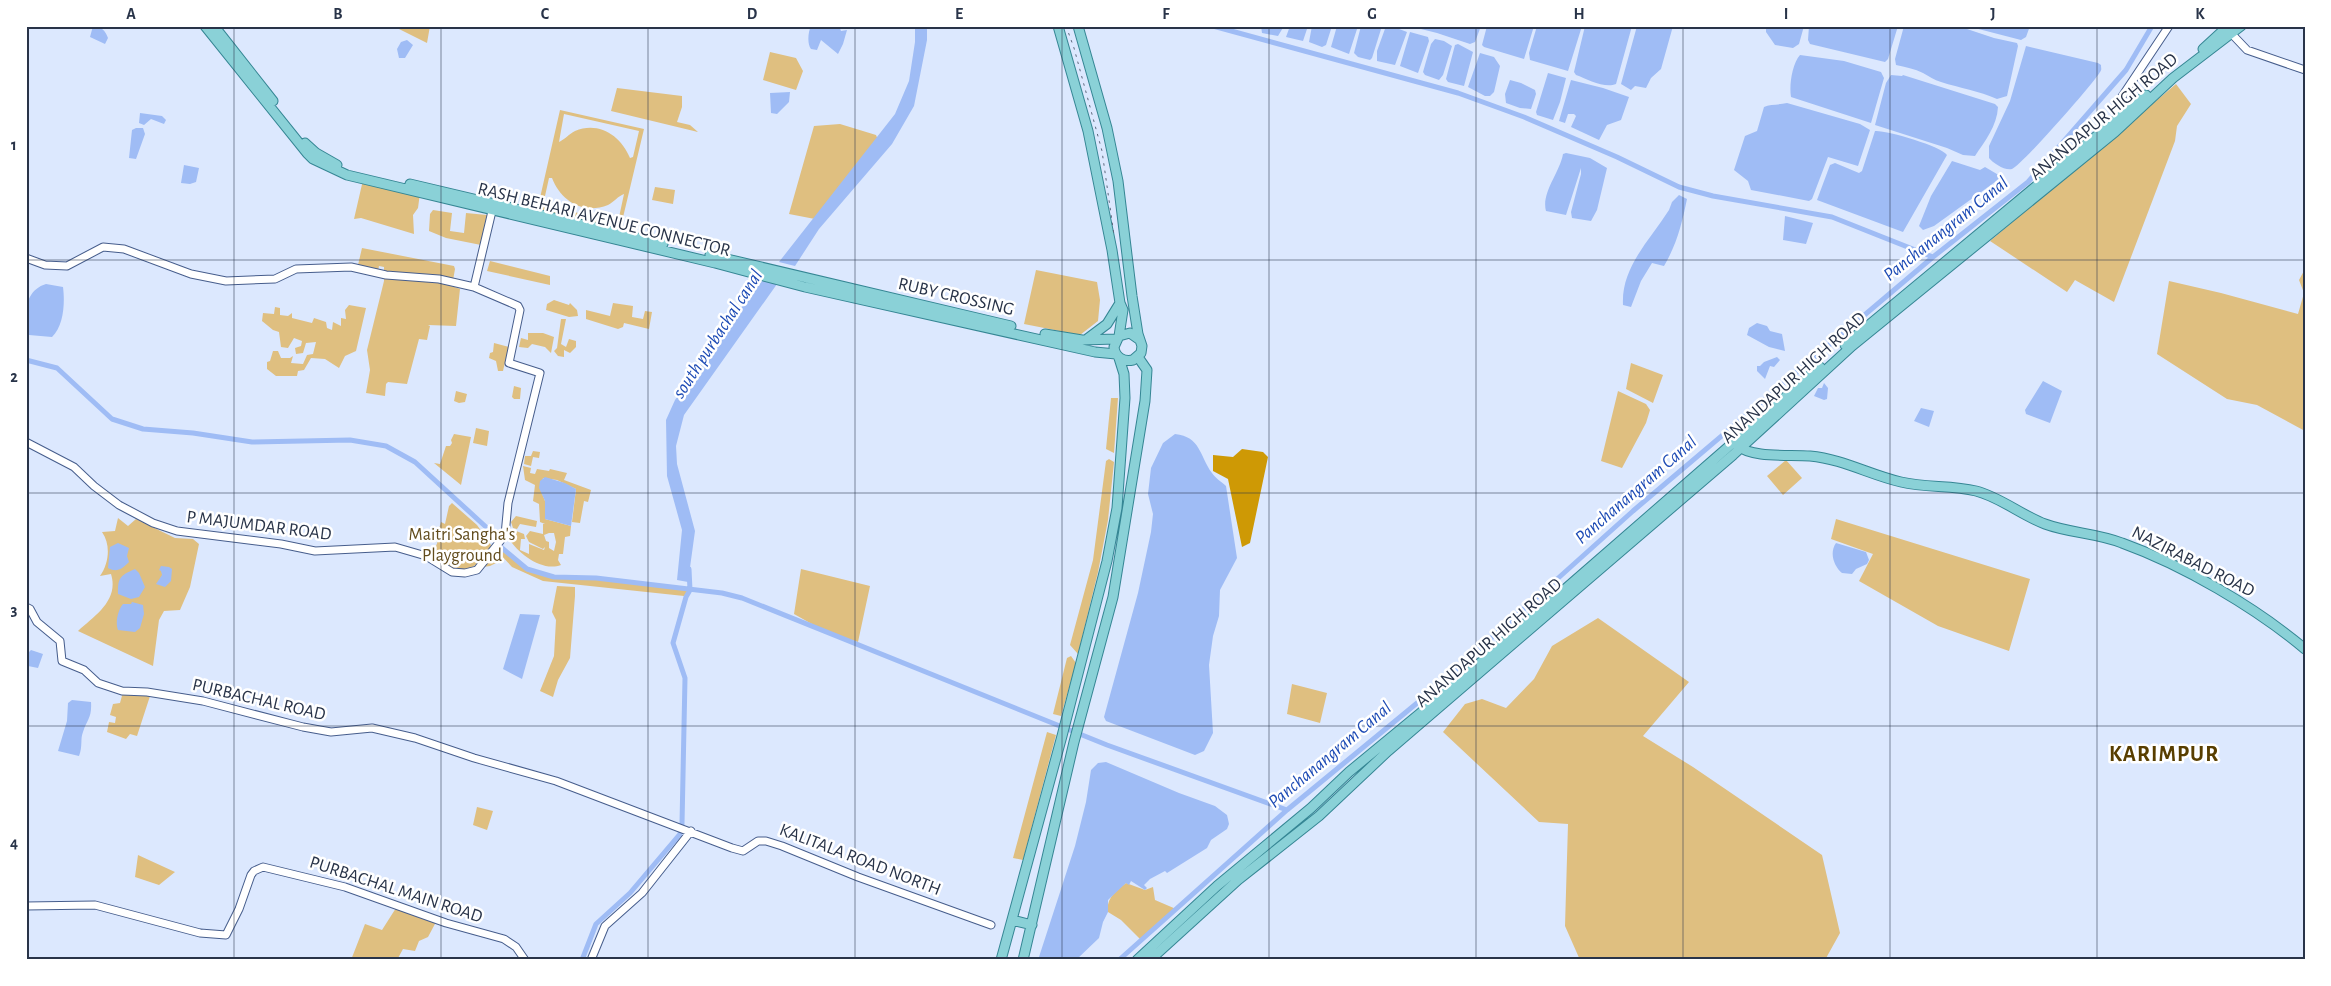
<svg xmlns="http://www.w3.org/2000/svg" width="2331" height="986" font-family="'Alegreya Sans',sans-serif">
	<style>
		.green { fill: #dfbf80; fill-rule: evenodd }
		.forest { fill: #ce9905 }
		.water { fill: #9fbcf5 }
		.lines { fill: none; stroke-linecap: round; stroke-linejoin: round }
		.canal { stroke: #9fbcf5; stroke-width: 5 }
		.minor-casing { stroke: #465d8c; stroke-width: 9 }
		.major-casing { stroke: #358694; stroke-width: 11 }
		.minor { stroke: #fff; stroke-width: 7 }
		.major { stroke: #8ad1d7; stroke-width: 9 }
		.rail { stroke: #5c677c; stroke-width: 1; stroke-dasharray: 2.5 5; stroke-linecap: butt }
		.grid { fill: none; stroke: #293449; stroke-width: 1; stroke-opacity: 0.55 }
		.labels { text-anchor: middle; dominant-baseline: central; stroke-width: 5; stroke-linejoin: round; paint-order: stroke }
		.street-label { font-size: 18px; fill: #293449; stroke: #fff }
		.park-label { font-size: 18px; fill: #624c1d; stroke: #fff }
		.water-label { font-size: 19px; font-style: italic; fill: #1d4bb5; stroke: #fff }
		.district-label { font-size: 22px; font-weight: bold; letter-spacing: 1px; fill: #583e00; stroke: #fff }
		.neatline { fill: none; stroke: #293449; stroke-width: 2 }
		.grid-label { font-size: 16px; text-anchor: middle; font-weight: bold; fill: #293449 }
	</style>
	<rect width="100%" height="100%" fill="#dce8fe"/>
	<path class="green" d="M393,26H430L427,43Z
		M770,52L796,58L803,71L796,90L763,80Z
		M2176,84L2191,104L2177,126L2175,141L2114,302L2075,280L2067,292L1990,241Z
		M617,88L682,96V107L677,122L690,125L698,132L611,111Z
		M560,110L644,129L620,230L537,211ZM564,114L639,131L633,157L630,158C621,136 599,121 575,131C569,134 564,140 559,142ZM549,178H552C561,201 583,215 608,205C614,202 618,196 624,194L618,222L543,205Z
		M840,124L876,135L881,147L820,220L789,214L814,126Z
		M363,180L420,193L418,208L413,215L414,234L361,218L354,219Z
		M655,187L675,190L673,204L652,200Z
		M433,210L452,213L450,231L464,233L466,213L487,215L481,245L446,238L429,231L430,214Z
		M362,248L454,266L455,269L452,286L460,289L456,326L428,325L430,326L427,340L419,339L407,384L388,382L386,384L385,396L366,393L370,370L367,350L384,281V267L379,266L378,271L358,265Z
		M490,261L550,276V285L487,271Z
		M2305,269V431L2257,405L2227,399L2157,354L2169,281L2221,293L2298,314L2304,293L2299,280Z
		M1036,270L1097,282L1100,300L1098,321L1080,335L1024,324Z
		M554,300L569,305L570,303L577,310L578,316L569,317L546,310L547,304Z
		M613,303L633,306L632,317L643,319L645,311L652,312L649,329L624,323L623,327L618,329L586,319V310L610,316Z
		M349,305L366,308L356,351L345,356L339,368L325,359L311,358L304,370L298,371L297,376H276L267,369V362L270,361L273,351H278L281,358H290L293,356L291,363L303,364L307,355L313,354L316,342L306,343L303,353L296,354L295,348L301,346L302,341L294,338L288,348L281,347L279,332L273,330L262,321L263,313L274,314L275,307L280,308V315L288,316L292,313V318L312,323L314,318L326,322L327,328L332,330L333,322L341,326V318L346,319L345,310Z
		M561,319H566L561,344L566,347L569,339L576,341V347L570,353L564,350V357L558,356L554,351L557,348Z
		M528,333H543L554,337L551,353L545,347L532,344L528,348L519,347L521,338L528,340Z
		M494,343L509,347L510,356L506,358L503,371H498L496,361L489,358L490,353L493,352Z
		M1631,363L1663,375L1653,403L1626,389Z
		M514,386L521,388L520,399H514L512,397Z
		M456,391L467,394L465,402L459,403L454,401Z
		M1618,391L1646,404L1650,410L1646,423L1622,468L1601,461Z
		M1111,398H1118L1114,453L1106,449Z
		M476,428L489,431L487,446L473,443Z
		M454,434L471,437L461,485L434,463L440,464L446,446H450L452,443L451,440Z
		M533,451L540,452L539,458L533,457L531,466L524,464L525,456H531Z
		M1109,459L1114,462L1108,520L1098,572L1078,654L1070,645L1093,560L1106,461Z
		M1786,460L1802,478L1783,495L1767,476Z
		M523,466L531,468L530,473L535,474L537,469L549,471L550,469L567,473L564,480L591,490L588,502L584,501L580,523L572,522L576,489L557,480L543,478L541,491L545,501V519L571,526L570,536L565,537L563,554H559L558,560L561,565C542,572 519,554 509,539L511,529L524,534L525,539H521L520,550L529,554V544L544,550L545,547L543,549L529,542L526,536L530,531L543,534V524H545L540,522L539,504L533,501L535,485L525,480ZM549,533H554L556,542L554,551L549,548V542L546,541L544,535Z
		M452,503L477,525L491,545L490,551L493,549L504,559L490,566L483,567L487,555C464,577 457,576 432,556L440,536H437L441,522L445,524L449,506Z
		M516,516L537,521L536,527L520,524L517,529L513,528L511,522Z
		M118,518L128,526L136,519L175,538L193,539L199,544L190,587L180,610L164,611L159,620L153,666L78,631C96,615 119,600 111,574L100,576C109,563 111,545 102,532L115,531Z
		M1836,519L2030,579L2009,651L1938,626L1859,581L1873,554L1831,539Z
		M502,548L527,569L554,577L596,578L690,590L684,596L543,581L512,567L497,551Z
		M801,569L870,586L858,642L826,632L794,614Z
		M557,586L575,587V596L570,658L558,680L553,697L540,691L554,656L556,620L552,612Z
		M1598,618L1689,682L1643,736L1693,767L1822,855L1840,933L1825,960H1580L1565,926L1568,824L1539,822L1443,732L1465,704L1482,699L1506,708L1534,679L1552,646Z
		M1071,656L1076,663L1061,716L1053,714L1067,658Z
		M1292,684L1327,693L1320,723L1287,714Z
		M123,692L151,693L137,736L130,734L126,739L107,732L109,722L115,723L116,717L110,715L113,704L120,703Z
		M1047,732L1056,735L1023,860L1013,858Z
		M477,807L493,811L487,830L473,825Z
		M138,855L175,872L159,885L135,877Z
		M1126,883L1145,890L1153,887L1155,900L1176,909L1141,940L1121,920L1108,912C1106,898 1116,891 1126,883Z
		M396,908L436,922L428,937L419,941L415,951L403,949L397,960H351L365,924L382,930Z"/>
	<path class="forest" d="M1242,449L1263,452L1268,457L1250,543L1242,547L1228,479L1213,471V455L1233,457Z"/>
	<path class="water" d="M93,26C102,27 105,30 108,38L105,44L90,37Z
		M811,26H839L841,31L847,30L843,44L838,54L821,40L817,50L811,49C807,44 808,32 811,26Z
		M915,26H927V40L914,106L892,144L819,229L795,266L779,262L895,114L909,81L915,42Z
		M1261,26H1284L1278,36L1262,33Z
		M1290,26H1308L1303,41L1286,37Z
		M1312,26H1332L1326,45L1322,47L1309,42Z
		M1337,26H1358L1349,54L1331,47Z
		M1361,26H1382L1372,58L1370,60L1358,57L1354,53Z
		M1386,26L1394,27L1407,32L1395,65L1377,61V51Z
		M1409,26H1481L1475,42L1470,44L1437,33Z
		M1487,26H1534L1524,59L1484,47L1482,45Z
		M1537,26H1582L1568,71L1530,60L1529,53Z
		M1585,26H1632L1616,84C1605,89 1587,79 1576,75L1574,72Z
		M1637,26H1673L1661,69L1651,78L1646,88L1635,86L1631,90L1621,84Z
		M1766,26H1804L1799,44L1793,48L1775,45L1766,32Z
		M1809,26H1898L1888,59L1885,62L1810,44L1808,40Z
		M1904,26H1958L1994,38L2017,43L2018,46L2007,96L1997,99C1979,91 1960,88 1941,82C1934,80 1929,76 1923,73C1915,69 1905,67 1896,65L1895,59Z
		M1967,26H2030L2026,37L2021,40Z
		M1410,32L1428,37L1429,41L1418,73L1400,66Z
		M1435,39L1444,41L1452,46L1443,75L1439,80L1425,75L1423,72L1431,44Z
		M407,40L413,45L405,58H399L397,49L401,42Z
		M1458,44L1473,52L1464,86L1448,82L1446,79L1455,45Z
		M2026,46L2098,63L2101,65C2101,69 2102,69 2100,72C2094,83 2020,167 2012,169C2005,171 1993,163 1989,158V146L2010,101Z
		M1480,53L1494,57L1500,66L1494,92L1490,96H1485L1468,87Z
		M1800,55L1844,61L1881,72L1884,78L1871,123L1791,97C1789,86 1792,64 1800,55Z
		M1548,73L1566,78L1560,102L1553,120L1537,115L1536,112Z
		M1891,75L1902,76L1903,75L1995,104L1998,107C1997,126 1985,141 1975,156L1963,155L1947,148L1875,125L1886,83Z
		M1510,80L1521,83L1535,90L1536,94L1531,109L1520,108L1506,103L1505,94Z
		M1571,80L1603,88L1629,97L1621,120L1607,125L1599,140L1571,127L1576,116L1574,114H1568L1565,123L1559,121Z
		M790,92L789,102L777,114L771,113L770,93Z
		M1787,103L1860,124L1870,130L1858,166L1828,157L1812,199L1809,201L1751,190L1748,181L1734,170L1745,136L1757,131L1764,107C1770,104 1779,105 1787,103Z
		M140,113L162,116L166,120L164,124L151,119L144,125L139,123Z
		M136,128H143L145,134L136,159L129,158L132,130Z
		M1875,131C1886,130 1941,146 1947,155L1903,232L1817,200L1830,165L1835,163L1859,173L1862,171Z
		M1566,153L1590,158L1607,168L1597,210L1591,221L1572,218L1571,212L1581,174V168L1566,215L1546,211C1541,193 1560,172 1563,154Z
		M1952,161L1980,170L1985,167L2002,177L1934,226L1923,230L1919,226L1931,196Z
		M184,165L199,168L196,182L190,184L181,183Z
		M1679,195L1687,199C1682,223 1677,244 1664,266L1652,263L1641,281L1631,307L1623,305C1621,267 1650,240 1669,210L1672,202Z
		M1785,216L1813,223L1806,244L1783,240Z
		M761,280L777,284L684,415L676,446L677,464L695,531L688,582L677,580L682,530L667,476L666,420L675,400Z
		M46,284L63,287C65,302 64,326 52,337L29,335C24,317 23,291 46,284Z
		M1757,323L1767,326L1770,331L1782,334L1785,351L1769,347L1747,335L1749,328Z
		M1777,357L1780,360L1774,367L1770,366L1765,379L1757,371V366H1760L1764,362Z
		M2043,381L2062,391L2050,423L2026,414L2025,410Z
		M1824,383L1828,388L1827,399L1824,400L1814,396L1818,388H1822Z
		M1921,408L1934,411L1929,427L1914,421Z
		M1175,434C1201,437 1199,455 1212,473C1215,478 1222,482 1226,486L1237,558L1220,590L1219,616L1213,636L1209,665L1213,733L1204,751L1195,755L1106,721L1104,717L1138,593L1151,532L1153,514L1148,494L1151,468L1163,443Z
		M545,477L565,483L576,489L571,526L545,519V501L539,488L540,481Z
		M118,543L129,548L127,556L129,562C122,569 117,573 108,568L110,547Z
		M1836,543L1866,552L1869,560L1867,564L1856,569L1852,574L1842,573C1834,566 1829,553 1836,543Z
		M161,566L169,567L172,569L171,581L165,587L156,584L162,575L161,571L159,570Z
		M135,569L139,573L145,587L139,597L131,599L118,594C118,578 119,576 135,569Z
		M132,602L143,605L144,614L140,628L135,632L118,630C115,622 118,610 123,604H131Z
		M520,614L540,615L522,679L503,669Z
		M31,650L43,654L38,668L28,666L26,655Z
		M72,700L91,702C92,718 87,719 83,732C80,739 83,746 79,756L58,751L67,721L68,703Z
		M1106,762L1179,793L1215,806L1227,815L1229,824L1227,829L1211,840L1207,848L1167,873L1165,871L1150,879L1144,885L1147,888L1145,890L1131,881L1129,885L1126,883L1108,900V912L1103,922L1099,938L1076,960H1038L1075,846L1086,802L1091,770L1098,763Z"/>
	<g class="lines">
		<path class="canal" d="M1213,26L1458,93L1524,117L1617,157L1679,187L1713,196L1832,217L1933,257
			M26,360L57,368L112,419L143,429L193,433L252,442L350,440L386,446L415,462L486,527L502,548L527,569L554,577L596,578L722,593L742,598L1107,745L1287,810
			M582,960L596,924L630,893L680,834L682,824L685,678L673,643L686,597L690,590L689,569
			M1119,960L1287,810L1439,685L1633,511L1933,257L2028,182L2126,70L2152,26"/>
		<g class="minor-casing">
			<path id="minor" d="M2228,30L2247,50L2305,70
				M2121,121L2117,112L2121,98L2169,26
				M26,258L45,265L67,266L103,247L124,249L191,274L226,281L275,279L296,269L351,267L386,275L439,279L474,287L518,306L520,310L509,363L540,373L508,503L505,535L477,570L465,573L452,572L426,556L395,547L315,551L281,544L177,531L153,523L119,505L94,486L74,467L26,442
				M474,287L493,207
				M26,607L30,609L37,622L60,641L62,661L84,670L98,683L122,691L147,692L203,701L303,727L331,732L372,728L415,738L474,758L556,781L732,848L743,851L758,841H766L782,846L858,877L991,925
				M26,906L95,905L200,933L226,935L239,909L251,875L254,871L263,867L345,887L446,923L504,939L516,947L525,960
				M591,960L605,926L642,893L691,831"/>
		</g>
		<g class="major-casing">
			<path id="major" d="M205,26L307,153L313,159L347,175L715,263L805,287L1095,352L1116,354
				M214,26L273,101
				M1058,26L1088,131L1112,250L1120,303L1123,310L1119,336
				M1078,26L1107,128L1118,181L1132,296L1138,334L1142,346L1141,353L1133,360C1123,362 1115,357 1114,347L1119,336L1130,333L1140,340
				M2203,49L2228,26
				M305,143L316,153L337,165
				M410,184L663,244
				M710,255L1011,326
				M1045,334L1082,340L1116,339
				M1087,339L1107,324L1120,303
				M1845,345L2146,95
				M1737,445C1752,459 1791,454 1810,456C1843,459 1870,475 1901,482C1926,488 1951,485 1976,491C2000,497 2021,515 2045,524C2069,533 2097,533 2122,543C2183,565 2255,607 2305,649
				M1012,920L1032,925
				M1001,960L1062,736L1107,561L1117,508L1125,398L1124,374L1119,358
				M1023,960L1074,742L1113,597L1145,401L1147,370L1138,357
				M1137,960L1217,886L1311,808L1349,772L1463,678L1820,367
				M1150,960L1238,880L1319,816L1388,751L1733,455L1852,346L2115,132L2173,78L2241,26"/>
		</g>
		<use href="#minor" class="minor"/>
		<use href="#major" class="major"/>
		<path class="rail" d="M1066,26L1074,48L1102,151L1114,235"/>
	</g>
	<path class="grid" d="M234,26V960M441,26V960M648,26V960M855,26V960M1062,26V960M1269,26V960M1476,26V960M1683,26V960M1890,26V960M2097,26V960M26,260H2305M26,493H2305M26,726H2305"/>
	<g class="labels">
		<g class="street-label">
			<text transform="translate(2104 117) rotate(-40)">ANANDAPUR HIGH ROAD</text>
			<text transform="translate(604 220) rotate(14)">RASH BEHARI AVENUE CONNECTOR</text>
			<text transform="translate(956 297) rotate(13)">RUBY CROSSING</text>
			<text transform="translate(1794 378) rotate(-42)">ANANDAPUR HIGH ROAD</text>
			<text transform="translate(259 526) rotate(7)">P MAJUMDAR ROAD</text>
			<text transform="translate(2193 562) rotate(27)">NAZIRABAD ROAD</text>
			<text transform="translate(1489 643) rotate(-41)">ANANDAPUR HIGH ROAD</text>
			<text transform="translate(259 700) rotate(13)">PURBACHAL ROAD</text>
			<text transform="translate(860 860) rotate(21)">KALITALA ROAD NORTH</text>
			<text transform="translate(396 890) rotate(18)">PURBACHAL MAIN ROAD</text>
		</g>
		<g class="park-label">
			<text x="462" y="535">Maitri Sangha's<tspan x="462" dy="21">Playground</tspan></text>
		</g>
		<g class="water-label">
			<text transform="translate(1946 229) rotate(-39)">Panchanangram Canal</text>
			<text transform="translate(718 334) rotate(-57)">south purbachal canal</text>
			<text transform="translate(1636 490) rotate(-41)">Panchanangram Canal</text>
			<text transform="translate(1330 755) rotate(-40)">Panchanangram Canal</text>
		</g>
		<g class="district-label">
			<text x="2164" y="754">KARIMPUR</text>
		</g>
	</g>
	<rect width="2331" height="986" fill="none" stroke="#ffffff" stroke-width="55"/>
	<rect x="28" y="28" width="2276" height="930" class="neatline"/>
	<g class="grid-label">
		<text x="131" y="19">A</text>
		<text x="338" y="19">B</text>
		<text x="545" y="19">C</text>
		<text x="752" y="19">D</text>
		<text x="959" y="19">E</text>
		<text x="1166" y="19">F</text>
		<text x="1372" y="19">G</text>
		<text x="1579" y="19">H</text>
		<text x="1786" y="19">I</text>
		<text x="1993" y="19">J</text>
		<text x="2200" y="19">K</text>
		<text x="14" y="150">1</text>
		<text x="14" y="382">2</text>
		<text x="14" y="615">3</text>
		<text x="14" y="848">4</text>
	</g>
</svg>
